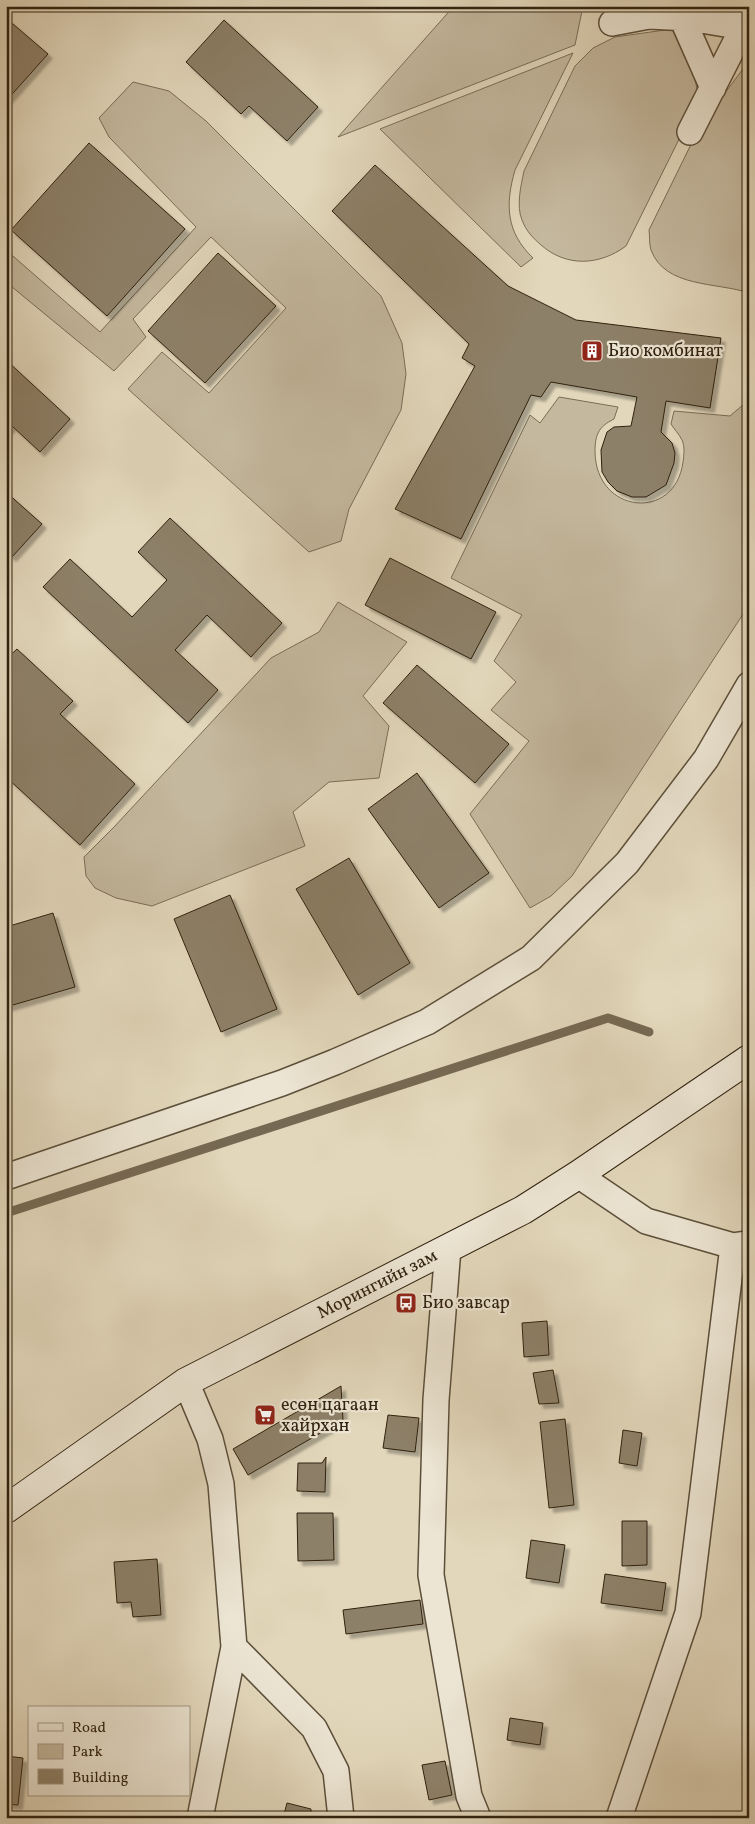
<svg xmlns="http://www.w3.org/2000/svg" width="755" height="1824" font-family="Vollkorn,serif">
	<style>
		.green { fill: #c4b89e; stroke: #7a6d56 }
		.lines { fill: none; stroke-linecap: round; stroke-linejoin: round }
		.stream { stroke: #766953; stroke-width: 9 }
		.building { fill: #8d8068; stroke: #30220f; filter: url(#shadow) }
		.street-casing { stroke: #5c4f3a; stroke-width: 28 }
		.secondary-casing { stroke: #30220f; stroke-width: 30 }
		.street { stroke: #ece5d3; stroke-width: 25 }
		.secondary { stroke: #ece5d3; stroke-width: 28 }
		.labels { text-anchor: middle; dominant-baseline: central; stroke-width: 4.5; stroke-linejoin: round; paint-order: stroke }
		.poi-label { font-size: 18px; fill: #30220f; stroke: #ece5d3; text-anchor: start }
		.street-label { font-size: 18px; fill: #30220f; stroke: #ece5d3 }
	</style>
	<defs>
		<filter id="shadow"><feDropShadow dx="4.5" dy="4.5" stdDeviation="1" flood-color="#0004"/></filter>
	</defs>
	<rect width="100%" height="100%" fill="#e2d7bb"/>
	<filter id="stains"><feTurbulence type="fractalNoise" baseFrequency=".004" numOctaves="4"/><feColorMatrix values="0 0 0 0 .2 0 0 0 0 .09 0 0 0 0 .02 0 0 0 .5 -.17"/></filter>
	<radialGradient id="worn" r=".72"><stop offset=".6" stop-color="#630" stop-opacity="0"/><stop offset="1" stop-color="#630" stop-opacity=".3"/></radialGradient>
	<path class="green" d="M454,6H583L575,45L338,137Z
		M668,6H735L730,16Z
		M672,29L695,79L699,99L626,246C599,266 566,267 541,245C533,238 526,231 522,220C516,206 521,185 524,171L575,66L593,48L615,37Z
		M573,53L515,170C505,205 506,232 533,258L521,267L380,129Z
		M749,61V293C717,282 665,288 651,250C649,244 650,236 649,230L700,126Z
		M133,82L169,91L206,121L381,296L402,343L406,374L401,410L349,509L341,541L309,552L128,389L162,352L209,393L286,308L211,237L133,319L146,337L114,371L6,282V250L100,332L196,227L109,137L99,118Z
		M749,392V605L572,876L551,896L530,908L470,814L529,741L491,710L516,682L494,661L522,615L451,578L530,415L540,423L559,397L618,407L614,419C598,427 595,435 595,452C596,514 675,522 683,462C684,454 685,447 682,440C679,434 674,429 671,424L674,411L730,416L744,404Z
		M338,602L407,642L363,696L389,726L379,778L329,782L293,812L305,846L152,906L116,898L95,888L86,876L84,857L114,827L271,658L319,632Z"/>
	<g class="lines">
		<path class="stream" d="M6,1213L608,1018L649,1032"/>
	</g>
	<path class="building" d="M6,18L48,54L6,101Z
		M224,20L318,107L287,141L249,106L241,114L186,62Z
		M89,143L185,229L107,316L11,230Z
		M375,165L508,286L576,320L721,338L710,408L666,401L661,432L672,443L675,453L674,463L666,485L646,497H632L617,491L608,482L602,472L601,450L607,432L614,427L631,426L637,397L551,382L541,397L531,395L461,539L395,509L475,366L462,358L469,344L332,211Z
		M218,253L276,306L205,383L148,331Z
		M6,360L70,419L40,452L12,426L6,432Z
		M6,492L42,524L12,557L6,553Z
		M170,518L282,623L251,657L207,615L175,650L218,690L188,723L43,587L70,559L132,617L167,580L138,552Z
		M390,558L496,612L471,659L365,605Z
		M17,649L73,701L60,714L135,784L80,845L6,777V659Z
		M417,665L509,744L475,783L383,703Z
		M417,773L489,873L439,908L368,809Z
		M349,858L410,963L358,995L296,889Z
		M230,895L277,1009L221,1032L174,919Z
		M53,913L75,987L6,1007V927Z
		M547,1321L549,1355L524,1357L522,1323Z
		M553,1370L559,1403L539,1404L533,1373Z
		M341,1386L343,1420L248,1475L233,1449Z
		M388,1415L419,1418L415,1452L383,1448Z
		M565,1419L574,1505L549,1508L540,1422Z
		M623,1430L642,1433L637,1466L619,1463Z
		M326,1457L325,1492L297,1491L298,1463H322Z
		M297,1513H333L334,1560L298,1561Z
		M622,1521H647V1565L622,1566Z
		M531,1540L565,1545L559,1583L526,1578Z
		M157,1559L161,1615L133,1617L131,1602L117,1603L114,1562Z
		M605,1574L666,1583L662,1611L601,1603Z
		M420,1600L423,1624L346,1634L343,1610Z
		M510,1718L543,1723L540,1745L507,1740Z
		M6,1756L23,1758L18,1805L6,1804Z
		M445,1761L452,1795L429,1800L422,1765Z
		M287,1803L311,1809V1818H283Z"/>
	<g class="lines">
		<g class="street-casing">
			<path id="street" d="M682,18L713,88
				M612,23L649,16L689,18L737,26L749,10
				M690,132L749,16
				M578,1175L646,1221L733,1246L748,1244
				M6,1177L282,1083L335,1062L427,1022L531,958L627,863L706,759L749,685
				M448,1248L436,1400L431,1575L469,1796L478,1818
				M186,1382L210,1439L221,1484L234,1647L314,1728L336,1771L341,1818
				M200,1818L234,1647
				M619,1818L688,1613L733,1246"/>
		</g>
		<g class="secondary-casing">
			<g id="secondary">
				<path id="s1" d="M6,1509L186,1382L523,1210L578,1175L749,1059"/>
			</g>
		</g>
		<use href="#street" class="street"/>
		<use href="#secondary" class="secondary"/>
	</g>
	<defs>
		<g id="building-square" transform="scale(1.125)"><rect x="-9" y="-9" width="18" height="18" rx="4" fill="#8f2418" stroke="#ece5d3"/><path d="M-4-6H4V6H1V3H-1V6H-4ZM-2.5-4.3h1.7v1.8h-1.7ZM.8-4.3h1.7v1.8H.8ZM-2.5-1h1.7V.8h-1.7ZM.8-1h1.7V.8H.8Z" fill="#fff"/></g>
		<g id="bus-square" transform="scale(1.125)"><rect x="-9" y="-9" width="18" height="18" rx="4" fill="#8f2418" stroke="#ece5d3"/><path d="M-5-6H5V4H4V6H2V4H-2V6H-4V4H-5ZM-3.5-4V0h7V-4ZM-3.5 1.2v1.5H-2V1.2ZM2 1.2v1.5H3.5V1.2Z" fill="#fff"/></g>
		<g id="supermarket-square" transform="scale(1.125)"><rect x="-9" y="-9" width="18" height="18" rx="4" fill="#8f2418" stroke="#ece5d3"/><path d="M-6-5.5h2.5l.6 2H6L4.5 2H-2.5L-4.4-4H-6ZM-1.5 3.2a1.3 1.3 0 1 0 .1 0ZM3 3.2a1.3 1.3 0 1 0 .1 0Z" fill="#fff"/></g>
	</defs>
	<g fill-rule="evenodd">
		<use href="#building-square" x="592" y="351"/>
		<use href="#bus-square" x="406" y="1303"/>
		<use href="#supermarket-square" x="265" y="1415"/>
	</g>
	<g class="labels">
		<g class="poi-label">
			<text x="608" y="351">Био комбинат</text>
			<text x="422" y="1303">Био завсар</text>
			<text x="281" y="1405">есөн цагаан<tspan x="281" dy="21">хайрхан</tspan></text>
		</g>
		<g class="street-label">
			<text stroke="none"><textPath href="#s1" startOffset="435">Морингийн зам</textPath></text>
		</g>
	</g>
	<rect width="755" height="1824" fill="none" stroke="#e2d7bb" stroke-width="25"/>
	<rect x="8" y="8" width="740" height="1809" fill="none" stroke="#30220f" stroke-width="2.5"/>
	<rect x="12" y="12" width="730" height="1799" fill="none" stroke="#30220f"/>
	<rect x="28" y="1706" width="162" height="90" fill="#ece5d3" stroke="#a19785"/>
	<rect x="38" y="1723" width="25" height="8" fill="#ece5d3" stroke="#a19785"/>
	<text x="72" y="1732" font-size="15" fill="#30220f">Road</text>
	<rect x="38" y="1744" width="25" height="15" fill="#c4b89e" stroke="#a19785"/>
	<text x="72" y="1756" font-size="15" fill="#30220f">Park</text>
	<rect x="38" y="1769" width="25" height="15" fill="#8d8068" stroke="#a19785"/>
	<text x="72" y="1782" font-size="15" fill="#30220f">Building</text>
	<rect width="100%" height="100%" filter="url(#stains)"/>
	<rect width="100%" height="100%" fill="url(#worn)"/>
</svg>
